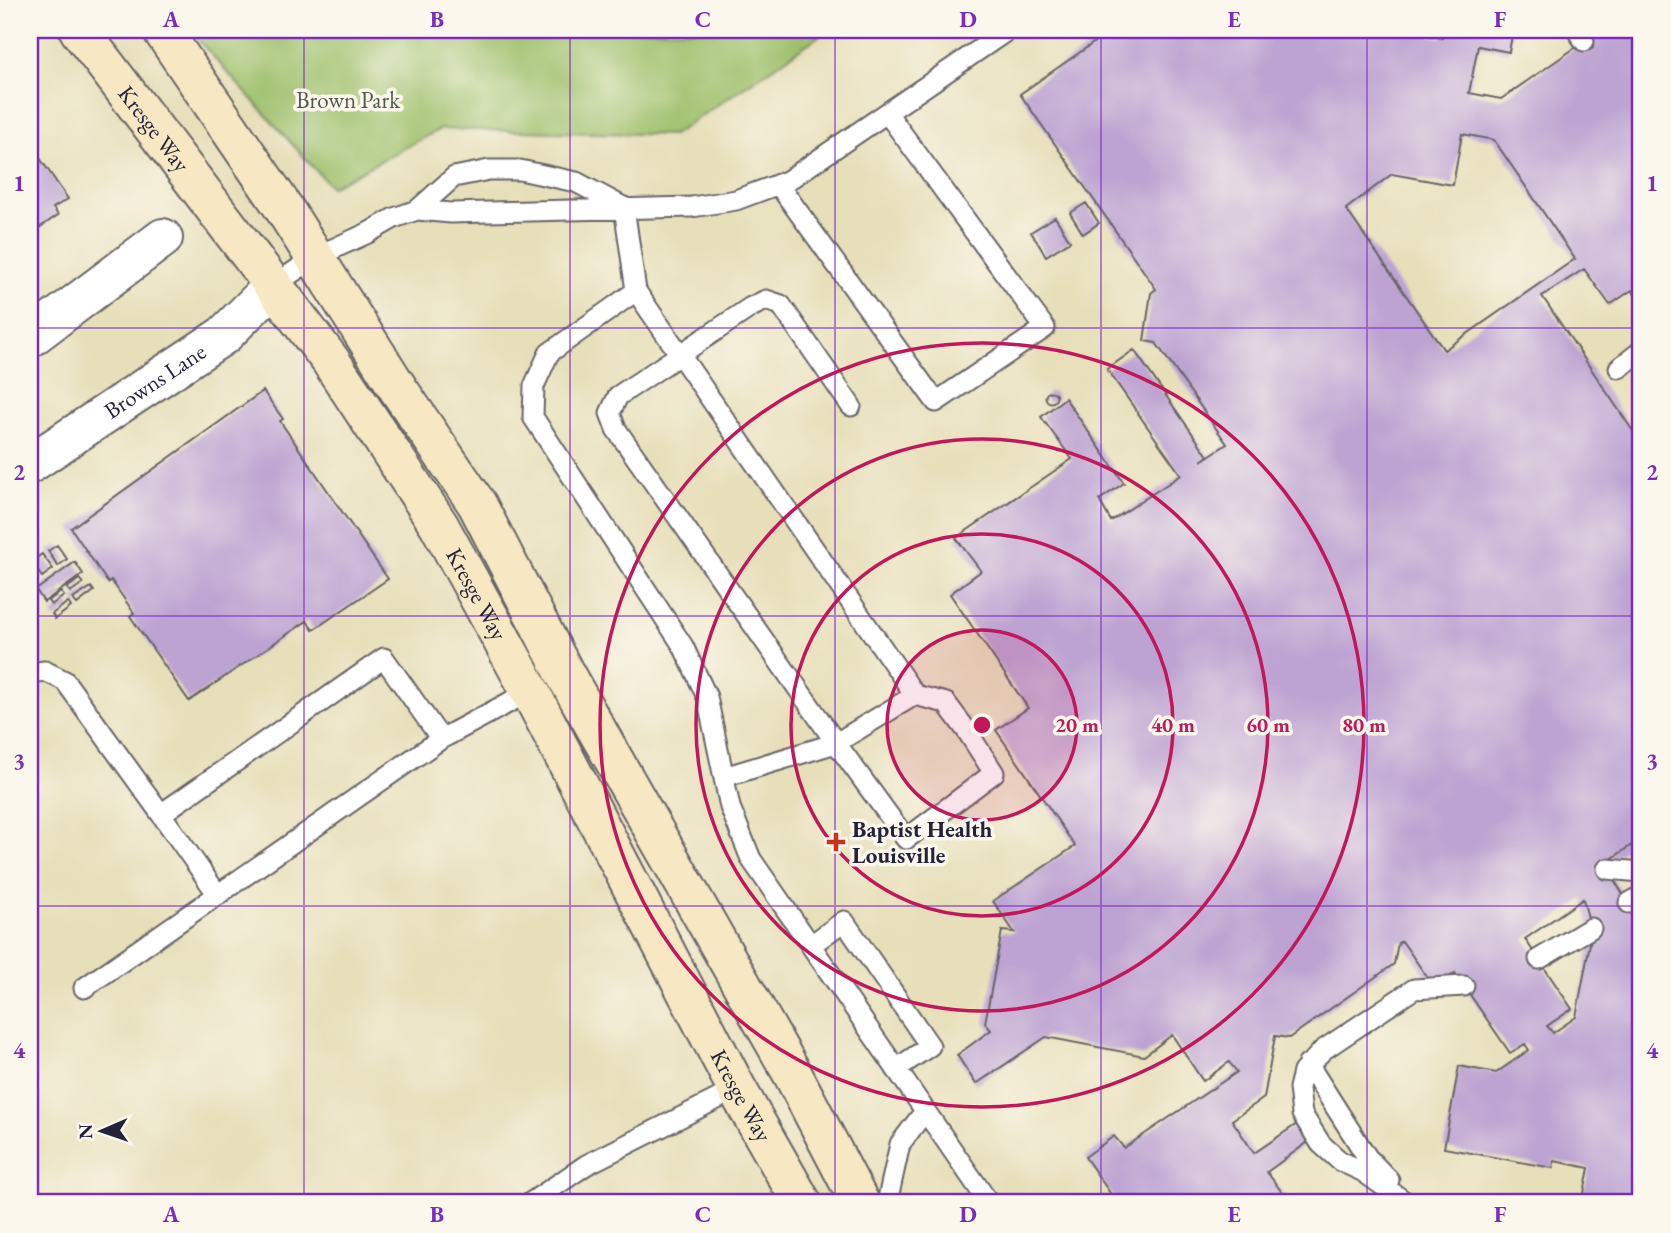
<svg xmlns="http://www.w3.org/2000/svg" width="1671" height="1233" font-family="'EB Garamond',serif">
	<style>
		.green { fill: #9dc06a; stroke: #607152; stroke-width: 2 }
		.building { fill: #bda3d2; fill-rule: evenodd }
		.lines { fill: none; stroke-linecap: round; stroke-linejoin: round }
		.lane-casing { stroke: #676467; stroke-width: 23 }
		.street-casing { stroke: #676467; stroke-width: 42 }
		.secondary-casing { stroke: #676467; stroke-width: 42 }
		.lane { stroke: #fff; stroke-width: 19 }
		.street { stroke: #fff; stroke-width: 38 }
		.secondary { stroke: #f7e8c3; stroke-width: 38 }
		.grid { fill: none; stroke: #7b2cbf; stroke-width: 2; stroke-opacity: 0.55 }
		.ring { fill: none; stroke: #c2185b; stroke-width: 3.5 }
		.poi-dot { fill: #c8321e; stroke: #fbf7ec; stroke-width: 2.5 }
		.labels { text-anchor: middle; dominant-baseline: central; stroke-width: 7; stroke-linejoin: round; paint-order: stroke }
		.park-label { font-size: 23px; fill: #4d594b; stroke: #fbf7ec }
		.street-label { font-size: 23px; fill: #22223b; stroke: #fbf7ec }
		.poi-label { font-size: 23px; font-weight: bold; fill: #22223b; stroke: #fbf7ec; text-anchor: start }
		.centre { fill: #c2185b; stroke: #fbf7ec; stroke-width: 3.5 }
		.ring-label { font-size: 21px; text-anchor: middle; font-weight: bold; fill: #c2185b; stroke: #fbf7ec; stroke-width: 7; stroke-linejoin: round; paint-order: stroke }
		.neatline { fill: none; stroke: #7b2cbf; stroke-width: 2.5 }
		.grid-label { font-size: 23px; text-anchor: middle; font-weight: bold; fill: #7b2cbf }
	</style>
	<rect width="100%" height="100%" fill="#fbf7ec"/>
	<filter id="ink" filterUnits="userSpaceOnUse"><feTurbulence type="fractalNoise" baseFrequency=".0143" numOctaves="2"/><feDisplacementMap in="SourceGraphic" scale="14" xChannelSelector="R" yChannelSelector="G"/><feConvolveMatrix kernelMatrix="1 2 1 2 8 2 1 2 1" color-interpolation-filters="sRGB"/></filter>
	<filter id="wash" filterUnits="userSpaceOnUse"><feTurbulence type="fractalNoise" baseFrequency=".00686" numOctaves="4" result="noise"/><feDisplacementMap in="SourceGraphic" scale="28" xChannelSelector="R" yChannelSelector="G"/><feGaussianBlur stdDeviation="1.57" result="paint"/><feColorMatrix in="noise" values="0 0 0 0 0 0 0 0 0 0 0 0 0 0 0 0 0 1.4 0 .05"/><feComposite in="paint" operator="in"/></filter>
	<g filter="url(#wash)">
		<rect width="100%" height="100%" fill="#e7dfba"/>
		<path class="green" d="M189,30H828L673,135L440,129L331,187Z"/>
		<g id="blocks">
			<path class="building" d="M1112,30H1401L1442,38L1443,30H1513L1509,52L1478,46L1469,93L1501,99L1601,30H1641V304L1632,290L1610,305L1584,269L1542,296L1641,443V843L1639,840L1604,864L1635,913L1638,910L1641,914V1203H1582L1589,1168L1554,1161L1553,1168L1444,1148L1459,1066L1496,1073L1529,1050L1525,1044L1510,1053L1455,973L1434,987L1402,941L1398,943L1394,964L1289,1038L1275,1036L1264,1098L1232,1120L1254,1153L1303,1120L1315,1137L1267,1172L1290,1203H1117L1085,1157L1114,1136L1124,1148L1237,1072L1229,1062L1203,1081L1172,1035L1144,1056L1046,1037L976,1084L957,1055L991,1030L985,1023L1002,931L1014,932L993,901L1075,846L996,730L1028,708L950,594L981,571L956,538L1072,459L1041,417L1065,398L1124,483L1099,500L1111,521L1181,475L1107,369L1134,350L1208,456L1201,461L1227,444L1156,343L1144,341L1151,293L1156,289L1020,94ZM1462,134L1494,140L1575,259L1444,350L1346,209L1392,174L1453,185ZM1583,899L1592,933L1576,1017L1553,1033L1547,1026L1572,1009L1525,939Z
				M35,151L68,199L53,208L58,215L30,234V155Z
				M1086,203L1099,223L1083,234L1070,213Z
				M1055,217L1070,241L1046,256L1031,232Z
				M263,391L283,419L280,421L388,579L313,630L307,621L189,701L130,616L134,613L111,580L108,583L71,528Z
				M1045.5 397a5.5 5.5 0 1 1 11 0a5.5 5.5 0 1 1-11 0Z
				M57,545L67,559L58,566L48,551Z
				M42,554L53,569L42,577L31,562Z
				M75,562L83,574L44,602L36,590Z
				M79,579L83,583L70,592L67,588Z
				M91,587L94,591L77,604L73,599Z
				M61,592L64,596L51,605L48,601Z
				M68,602L71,607L55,619L52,614Z"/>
		</g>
	</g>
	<g filter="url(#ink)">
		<use href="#blocks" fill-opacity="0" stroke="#676467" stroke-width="2"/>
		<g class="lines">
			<g class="lane-casing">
				<path id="lane" d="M1577,30L1584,41
					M778,184L936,402L1045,328L887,113
					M624,207L636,291L549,353L534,386L533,417L683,646L707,697L730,807L751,859L989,1203
					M417,210L451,213L692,207L736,200L787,181L1008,30
					M273,286L315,257L368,233L394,218L417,210L454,177L489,170H520L576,182L623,207
					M636,291L915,695L836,743L724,777
					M1619,368L1641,351
					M851,406L781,305L766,300L751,307L618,396L610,413L616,429L836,743L906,839L994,773L967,731L946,703L915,695
					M30,673L45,671L65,681L161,814
					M1607,869L1641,872
					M218,895L161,814L384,658L441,739
					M1629,903L1641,896
					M811,945L844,921L930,1046L896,1069
					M1539,959L1591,928
					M84,988L441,739L536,688
					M1308,1064L1367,1157L1389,1180
					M530,1203L586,1165L737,1089
					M887,1203L900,1144L925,1111
					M1407,1203L1362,1171L1340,1161L1321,1144L1302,1114L1299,1088L1303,1072L1323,1050L1414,989L1464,986"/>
			</g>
			<g class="street-casing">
				<g id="street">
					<path d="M30,338L163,238"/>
					<path id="s1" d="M30,464L224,335L273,286"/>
				</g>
			</g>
			<g class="secondary-casing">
				<g id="secondary">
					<path id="s2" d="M79,30L330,360L439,525L530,691L737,1089L802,1203"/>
					<path d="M162,30L283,207L399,390L477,504L565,674L792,1073L860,1203"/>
				</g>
			</g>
			<use href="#lane" class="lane"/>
			<use href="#street" class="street"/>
			<use href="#secondary" class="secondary"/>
		</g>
	</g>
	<path class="grid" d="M304,30V1203M570,30V1203M835,30V1203M1101,30V1203M1367,30V1203M30,328H1641M30,616H1641M30,906H1641"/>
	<circle cx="982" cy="725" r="95" fill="#c2185b" fill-opacity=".12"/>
	<g class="ring">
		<circle cx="982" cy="725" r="95"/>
		<circle cx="982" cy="725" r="191"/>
		<circle cx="982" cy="725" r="286"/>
		<circle cx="982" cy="725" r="382"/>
	</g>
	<path class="poi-dot" d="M832.5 831.5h7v7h7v7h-7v7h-7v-7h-7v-7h7z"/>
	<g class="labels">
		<g class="park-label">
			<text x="348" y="100">Brown Park</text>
		</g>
		<g class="street-label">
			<text stroke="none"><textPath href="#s2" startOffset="124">Kresge Way</textPath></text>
			<text stroke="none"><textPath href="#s1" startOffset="150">Browns Lane</textPath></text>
			<text stroke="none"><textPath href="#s2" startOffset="691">Kresge Way</textPath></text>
			<text stroke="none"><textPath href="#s2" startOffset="1258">Kresge Way</textPath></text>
		</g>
		<g class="poi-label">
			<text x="852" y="829">Baptist Health<tspan x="852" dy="26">Louisville</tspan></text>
		</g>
	</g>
	<circle cx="982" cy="725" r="10" class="centre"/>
	<g class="ring-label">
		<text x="1077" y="732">20 m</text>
		<text x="1173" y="732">40 m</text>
		<text x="1268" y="732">60 m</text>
		<text x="1364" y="732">80 m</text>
	</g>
	<rect width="1671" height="1233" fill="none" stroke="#fbf7ec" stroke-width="77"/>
	<g transform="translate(102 1131) rotate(268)" stroke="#fbf7ec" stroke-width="5" paint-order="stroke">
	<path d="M0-5L12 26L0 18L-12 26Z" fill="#22223b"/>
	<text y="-10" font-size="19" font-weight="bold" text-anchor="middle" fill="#22223b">N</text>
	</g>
	<rect x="38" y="38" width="1594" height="1156" class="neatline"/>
	<g class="grid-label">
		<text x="171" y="27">A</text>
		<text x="437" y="27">B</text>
		<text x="703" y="27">C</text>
		<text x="968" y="27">D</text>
		<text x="1234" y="27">E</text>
		<text x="1500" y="27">F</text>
		<text x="19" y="191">1</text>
		<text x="1652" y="191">1</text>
		<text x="19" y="480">2</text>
		<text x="1652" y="480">2</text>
		<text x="19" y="769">3</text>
		<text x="1652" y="769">3</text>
		<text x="19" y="1058">4</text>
		<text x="1652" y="1058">4</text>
		<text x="171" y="1222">A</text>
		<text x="437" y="1222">B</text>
		<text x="703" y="1222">C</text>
		<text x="968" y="1222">D</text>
		<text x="1234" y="1222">E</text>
		<text x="1500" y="1222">F</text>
	</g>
</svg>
